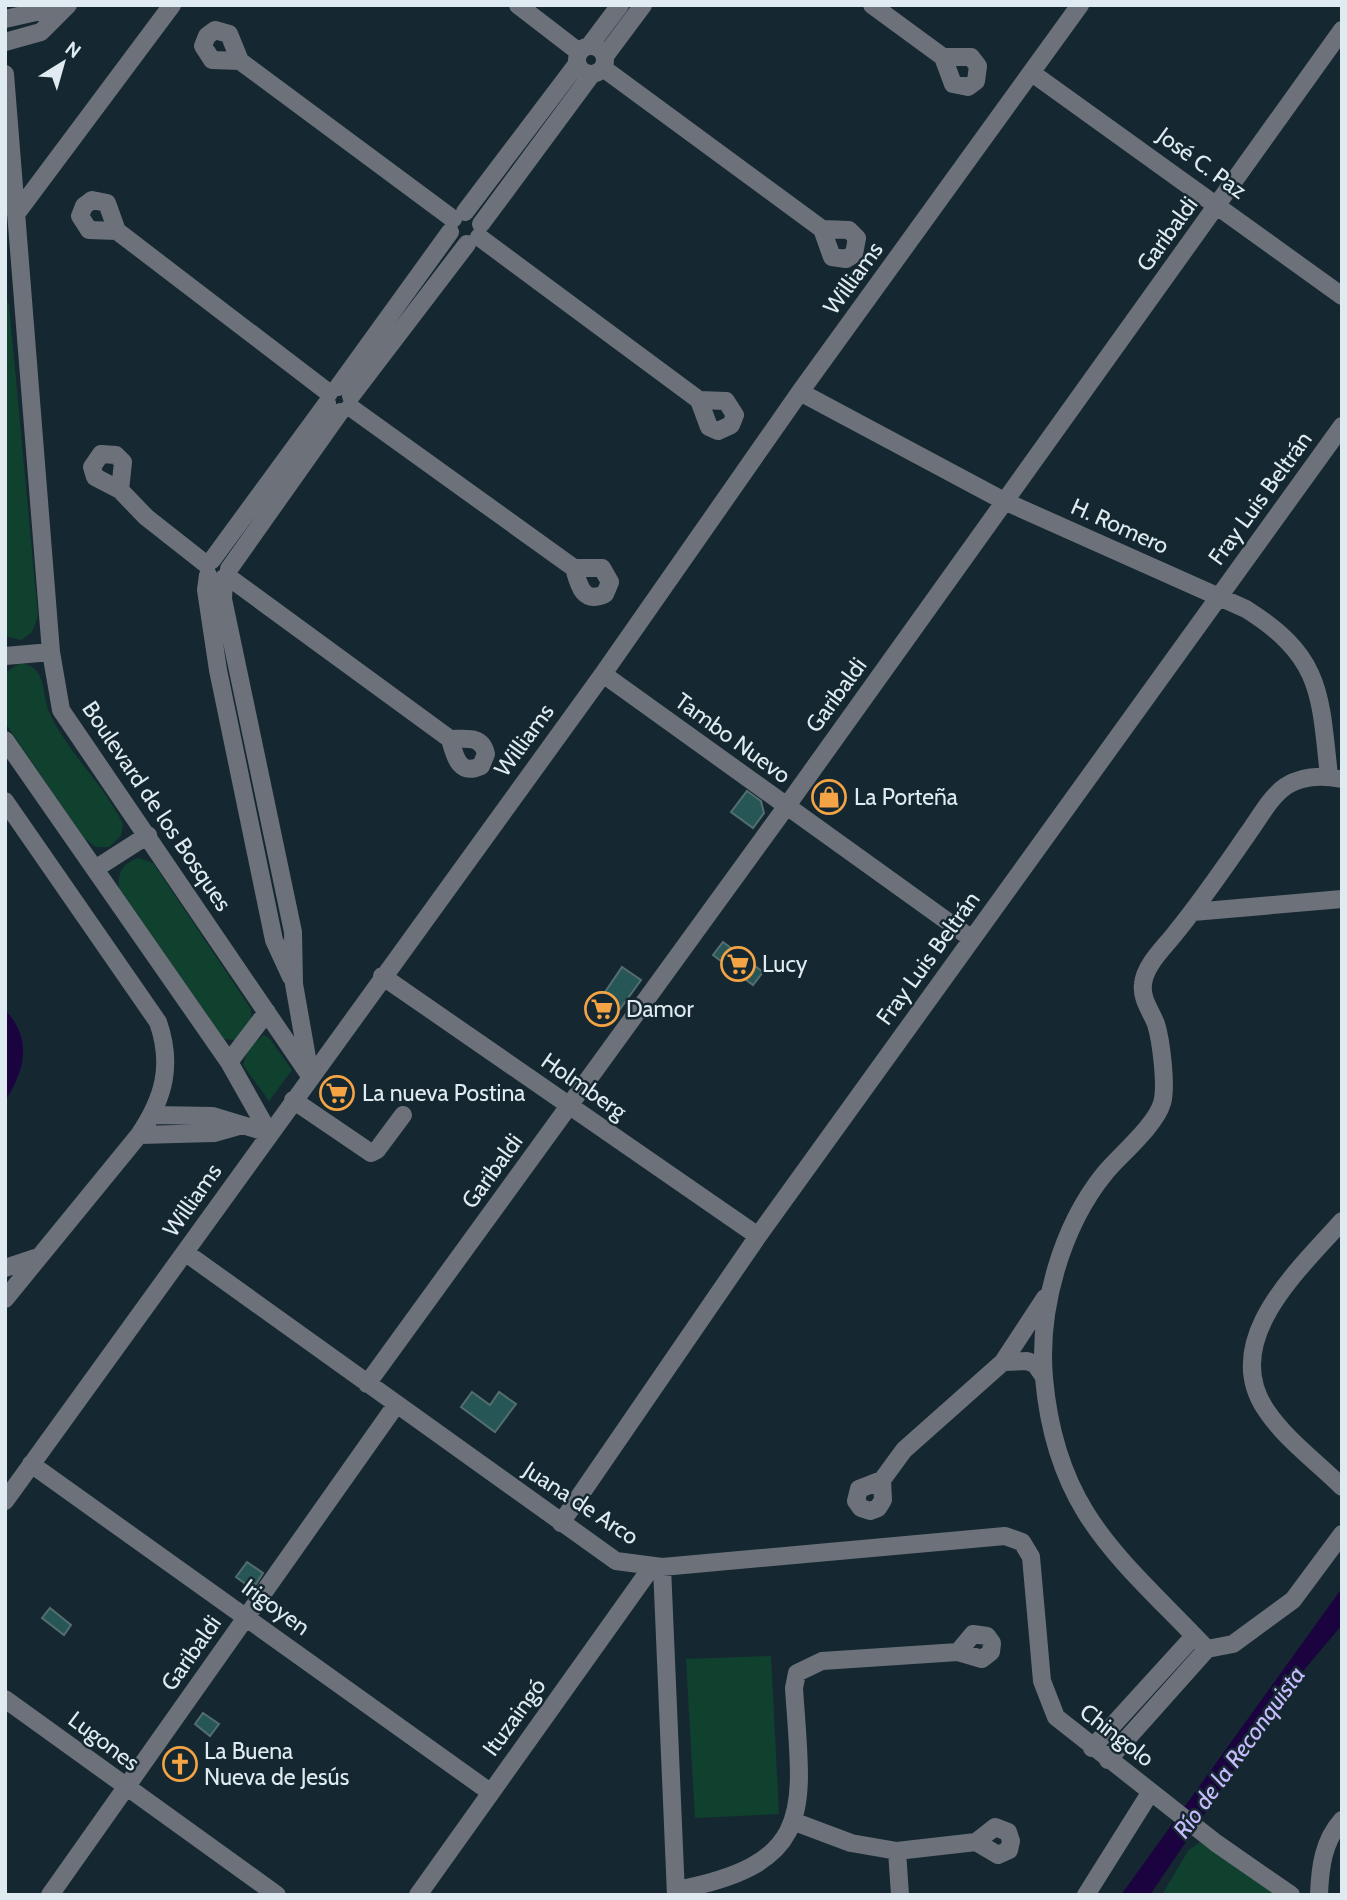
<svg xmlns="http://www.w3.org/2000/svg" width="1347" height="1900" font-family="Cabin,sans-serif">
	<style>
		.green { fill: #10412f }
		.water { fill: #1b033f }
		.building { fill: #275656; stroke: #546e6e; stroke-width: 2 }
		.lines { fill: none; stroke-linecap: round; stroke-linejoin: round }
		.minor { stroke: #6d727a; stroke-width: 18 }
		.labels { text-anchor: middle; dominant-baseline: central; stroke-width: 5; stroke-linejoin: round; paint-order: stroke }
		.street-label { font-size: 23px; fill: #dfebf0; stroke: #152831 }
		.poi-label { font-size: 23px; fill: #dfebf0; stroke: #152831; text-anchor: start }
		.water-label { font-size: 24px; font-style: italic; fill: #c9bbff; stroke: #152831 }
	</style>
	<rect width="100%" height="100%" fill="#152831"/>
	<path class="green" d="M5,298L9,305L38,616L32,632L21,640L5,636Z
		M20,663C48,666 41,695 50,714C69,754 104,785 123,824L121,836L109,847H96L84,838L8,727L5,721V673Z
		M139,858L153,863L251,1009V1021L236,1040L224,1039L119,888C117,872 123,863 139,858Z
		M264,1035L270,1039L292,1070L269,1101L243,1065L248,1049Z
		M771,1656L779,1814L695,1818L686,1659Z
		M1200,1842L1276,1895H1162L1188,1851Z"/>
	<path class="water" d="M5,1010C33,1039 25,1070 5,1101Z
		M1342,1588V1625L1293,1683L1150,1895H1121Z"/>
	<path class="building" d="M824,784L842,799L833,810L815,796Z
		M747,791L761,801L764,813L753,828L731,812Z
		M723,942L763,972L753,985L713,955Z
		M622,967L641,980L610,1023L585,1007L594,994L601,998Z
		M472,1392L490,1405L499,1392L516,1404L495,1432L461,1407Z
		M247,1562L263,1573L256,1584L247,1585L236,1577Z
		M50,1608L71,1625L64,1635L42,1618Z
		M203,1713L219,1724L210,1736L195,1724Z
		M178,1750L194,1762L182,1779L166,1767Z"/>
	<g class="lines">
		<path class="minor" d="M518,5L579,52
			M872,5L943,57H971L978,66L976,81L968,87L953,84L943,57
			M5,19L67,5
			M5,42L41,32L68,5
			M590,45L620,5
			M577 60a14 14 0 1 1 28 0a14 14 0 1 1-28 0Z
			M605,56L643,5
			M240,61L229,34L215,30L207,36L203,46L212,60L240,61L453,219
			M603,68L822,229L849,230L857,238L854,254L846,259L832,257L822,229
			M1032,73L1342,296
			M5,74L51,652L61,710L310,1076
			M465,212L577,64
			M16,214L172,5
			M481,224L592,74
			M117,231L89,230L80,216L84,206L92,200L107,203L117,231L329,393
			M479,237L699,400L726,401L735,415L731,425L718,431L709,427L699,400
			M338,387L450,232
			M800,392L1004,501L1246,609C1322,657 1320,693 1329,776
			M351,396L467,244
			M350,407L574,568H602L610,582L605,594C583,604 579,586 574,568
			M120,490L123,462L116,455L101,454L92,467L95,477L120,490L146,517L207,565
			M212,560L327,403
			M229,569L340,412
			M208,575L206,590L218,670L274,940L291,977
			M227,576L450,739C455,757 459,776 481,766L486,754C482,735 466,739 450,739
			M224,578L223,599L293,932L294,984L309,1069
			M5,656L51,652
			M603,674L972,939
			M5,740L229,1062L269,1133
			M5,801L158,1022C173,1065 164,1098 139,1135L5,1299
			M95,869L148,835
			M1193,912L1342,899
			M382,976L758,1236
			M229,1062L267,1012
			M293,1100L371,1153L377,1150L403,1115
			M152,1115L213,1116L269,1133
			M139,1135L214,1133L242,1125
			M1342,1221C1300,1269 1219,1340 1266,1410C1286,1440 1317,1462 1342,1487
			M186,1253L616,1561L662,1567L1005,1536L1022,1542L1031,1557L1042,1681L1056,1717L1216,1843L1291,1895
			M5,1268L35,1258
			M1003,1362L1045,1298
			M367,1384L786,807L1342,30
			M31,1464L490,1792
			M882,1480L859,1489L856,1501L861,1508L870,1511L878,1508L883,1500L882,1480L904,1450L1003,1362L1027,1361L1035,1364L1044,1377
			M5,1501L603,674L800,392L1080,5
			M561,1523L758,1236L1342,426
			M662,1567L676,1895
			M1207,1649C1121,1558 1056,1514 1044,1378C1038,1310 1061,1227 1105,1173C1120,1155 1156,1125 1162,1103C1167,1087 1161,1040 1156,1024C1151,1011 1141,999 1143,984C1145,964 1166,946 1177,931C1203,899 1226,865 1249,832C1260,817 1270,797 1286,786C1303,775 1322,775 1342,779
			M5,1699L277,1895
			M1092,1748L1194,1636
			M1108,1760L1207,1649L1233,1644L1293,1600L1342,1534
			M795,1822L851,1843L897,1851L976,1842L995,1827L1008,1832L1011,1841L1009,1850L998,1855L976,1842
			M897,1851L900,1895
			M677,1890C818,1863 802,1809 794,1688L797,1673L822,1661L958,1652L982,1659L991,1652L992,1643L987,1636L973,1634L958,1652
			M50,1895L396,1405
			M418,1895L651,1568
			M1086,1895L1150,1793
			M1319,1895C1320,1868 1323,1841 1342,1820"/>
	</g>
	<defs>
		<g id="shop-ring" transform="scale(1.75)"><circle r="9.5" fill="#152831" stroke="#f4a345" stroke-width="1.5"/><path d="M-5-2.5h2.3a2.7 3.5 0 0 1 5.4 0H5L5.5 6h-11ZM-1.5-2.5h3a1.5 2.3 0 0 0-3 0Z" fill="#f4a345"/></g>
		<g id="supermarket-ring" transform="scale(1.75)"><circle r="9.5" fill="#152831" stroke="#f4a345" stroke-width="1.5"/><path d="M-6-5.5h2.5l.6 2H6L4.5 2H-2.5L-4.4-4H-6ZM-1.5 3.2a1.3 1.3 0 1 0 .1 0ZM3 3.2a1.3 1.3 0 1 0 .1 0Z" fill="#f4a345"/></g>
		<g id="church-ring" transform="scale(1.75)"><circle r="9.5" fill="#152831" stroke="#f4a345" stroke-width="1.5"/><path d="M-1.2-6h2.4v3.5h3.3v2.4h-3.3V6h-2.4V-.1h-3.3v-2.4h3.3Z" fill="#f4a345"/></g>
	</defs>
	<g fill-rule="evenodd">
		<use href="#shop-ring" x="829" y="797"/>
		<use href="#supermarket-ring" x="738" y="964"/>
		<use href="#supermarket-ring" x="602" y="1009"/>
		<use href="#supermarket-ring" x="337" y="1093"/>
		<use href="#church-ring" x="180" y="1764"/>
	</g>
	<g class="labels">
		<g class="street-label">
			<text transform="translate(1202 163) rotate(36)">José C. Paz</text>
			<text transform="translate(1167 234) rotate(-54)">Garibaldi</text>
			<text transform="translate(853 278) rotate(-54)">Williams</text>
			<text transform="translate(1260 498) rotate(-54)">Fray Luis Beltrán</text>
			<text transform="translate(1120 526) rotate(24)">H. Romero</text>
			<text transform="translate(836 695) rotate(-54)">Garibaldi</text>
			<text transform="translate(733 738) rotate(36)">Tambo Nuevo</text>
			<text transform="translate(524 740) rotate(-54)">Williams</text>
			<text transform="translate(157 806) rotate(56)">Boulevard de los Bosques</text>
			<text transform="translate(928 958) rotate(-54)">Fray Luis Beltrán</text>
			<text transform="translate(584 1086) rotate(35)">Holmberg</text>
			<text transform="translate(492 1171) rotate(-54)">Garibaldi</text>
			<text transform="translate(192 1200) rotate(-55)">Williams</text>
			<text transform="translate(581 1503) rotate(33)">Juana de Arco</text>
			<text transform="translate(276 1607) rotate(36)">Irigoyen</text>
			<text transform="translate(191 1653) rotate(-55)">Garibaldi</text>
			<text transform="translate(514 1717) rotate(-54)">Ituzaingó</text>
			<text transform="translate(1117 1735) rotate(38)">Chingolo</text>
			<text transform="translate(104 1741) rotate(37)">Lugones</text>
		</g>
		<g class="poi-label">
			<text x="854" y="797">La Porteña</text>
			<text x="762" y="964">Lucy</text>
			<text x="626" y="1009">Damor</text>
			<text x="362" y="1093">La nueva Postina</text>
			<text x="204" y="1751">La Buena<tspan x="204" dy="26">Nueva de Jesús</tspan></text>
		</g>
		<g class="water-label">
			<text transform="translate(1239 1752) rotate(-54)">Río de la Reconquista</text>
		</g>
	</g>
	<rect width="1347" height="1900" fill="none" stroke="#dfebf0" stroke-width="14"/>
	<g transform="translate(63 63) rotate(37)" stroke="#152831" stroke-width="5" paint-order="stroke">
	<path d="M0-5L12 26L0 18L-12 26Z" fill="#dfebf0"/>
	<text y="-10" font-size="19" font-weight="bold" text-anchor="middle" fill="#dfebf0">N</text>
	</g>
</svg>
